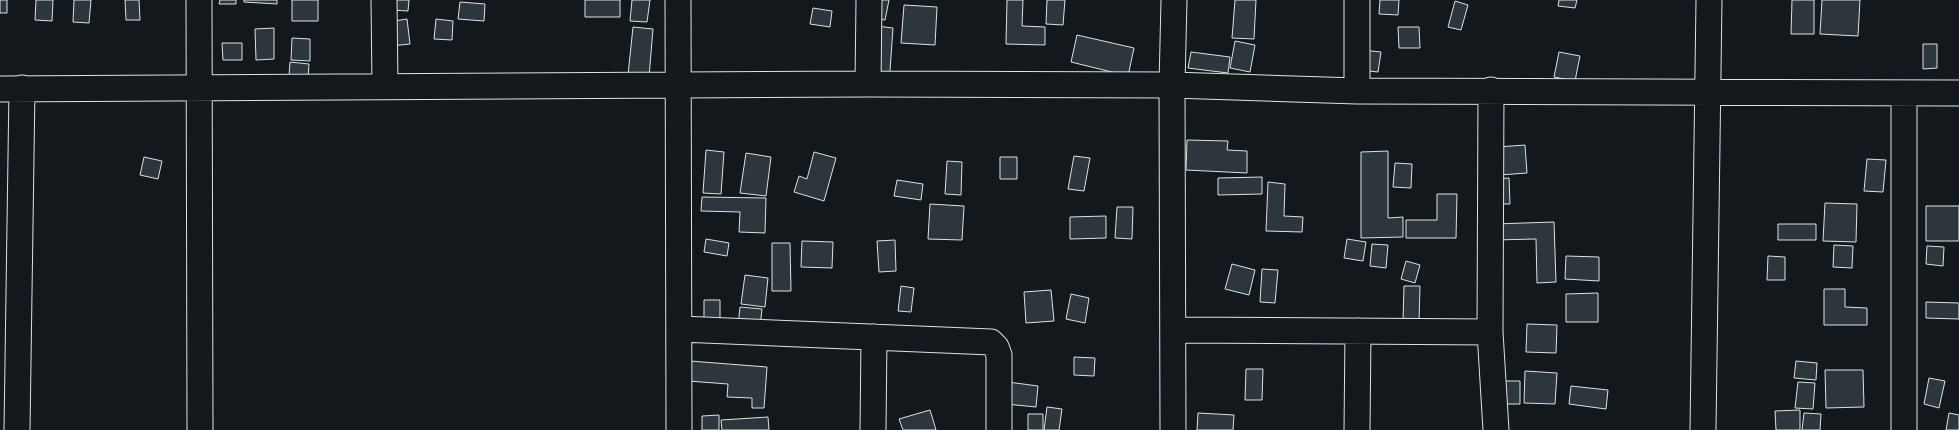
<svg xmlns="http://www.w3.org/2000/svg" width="1959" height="430" font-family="'Nunito Sans',sans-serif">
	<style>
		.building { fill: #2c363c; stroke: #d8e6dc }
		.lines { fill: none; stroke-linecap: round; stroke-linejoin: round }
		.street-casing { stroke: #d8e6dc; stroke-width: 27 }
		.street { stroke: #14181c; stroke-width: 25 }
	</style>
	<rect width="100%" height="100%" fill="#14181c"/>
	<path class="building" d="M0,0H7V13H0Z
		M36,0H53L52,21L35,20Z
		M74,0H91L89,23L73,22Z
		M125,0H139L140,20H126Z
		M220,0H236V4H219Z
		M244,0H277V4L244,2Z
		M292,0H318V21H292Z
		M392,0H409L408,11L391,10Z
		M585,0H620V17H585Z
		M632,0H650L647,22L630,21Z
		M866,0H889L885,20L863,17Z
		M1007,0H1023L1022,26L1045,27V45L1006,44Z
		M1047,0H1065L1063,25L1046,24Z
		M1235,0H1256L1254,39L1232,38Z
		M1380,0H1399L1398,15L1379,14Z
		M1559,0H1577L1575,8L1558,6Z
		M1792,0H1814V34H1791Z
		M1822,0H1860L1858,36L1820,34Z
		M1455,1L1468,5L1461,30L1448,27Z
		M460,2L485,4L484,21L458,19Z
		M904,5L937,7L935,45L901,43Z
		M813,8L832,11L830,27L810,24Z
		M407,19L410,44L391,46L388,22Z
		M436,19L453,21L452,40L434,39Z
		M876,26L893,28L889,85L871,83Z
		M633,27L653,29L649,77L628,75Z
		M1398,27H1419L1420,48H1399Z
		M274,28V59L256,60L255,29Z
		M1077,35L1134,48L1128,76L1071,62Z
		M292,38L310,39V61L291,60Z
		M1235,41L1255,45L1250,72L1230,68Z
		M222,43H242V60H223Z
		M1923,44H1937V68L1923,69Z
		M1362,50L1381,52L1378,72L1360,70Z
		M1191,52L1230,57L1228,73L1188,68Z
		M1559,52L1580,56L1575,81L1554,77Z
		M290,62L309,64L308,78L289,76Z
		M1187,140L1228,141L1227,150L1247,151V173L1186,170Z
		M1525,145L1527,173L1486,176L1484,148Z
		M706,150L724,152L721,194L703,193Z
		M1388,151V218L1403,217V237L1361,238V152Z
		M814,152L836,158L824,201L794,192L799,176L807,179Z
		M746,153L771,157L766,196L740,193Z
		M1074,156L1090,158L1084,191L1068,189Z
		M144,157L162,161L158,179L140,175Z
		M1000,157H1017V179H1000Z
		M1867,159L1886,160L1883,192L1864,191Z
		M947,161L962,162L961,195L945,194Z
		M1395,163L1412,164L1411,188L1393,187Z
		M1262,177V194L1218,195V178Z
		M1509,178L1510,204H1492V179Z
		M897,180L923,184L921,200L894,196Z
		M1268,182L1285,184L1284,216L1303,217L1302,232L1266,231Z
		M1437,194H1457L1456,238H1406V220H1437Z
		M702,197L766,198L765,233L739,232L740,212L701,211Z
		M1825,203L1857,204L1856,242L1823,241Z
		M930,204L964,206L962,240L928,239Z
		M1926,206H1959V241H1926Z
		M1117,207H1133L1132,239L1115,238Z
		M1106,216V238L1070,239V217Z
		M1554,222L1556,282L1537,283L1536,239L1494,240V224Z
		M1778,224H1816V240H1778Z
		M706,239L729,243L727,256L704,252Z
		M1347,239L1366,242L1363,261L1344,258Z
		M895,240L896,271L879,272L877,241Z
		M802,241L833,242L832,268L801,267Z
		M772,243H790L791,291H772Z
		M1372,244L1388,245L1386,268L1370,266Z
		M1834,245L1853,246L1852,268L1833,267Z
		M1927,246L1944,247L1943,266L1926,264Z
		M1566,256L1599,257V281L1565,279Z
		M1768,256L1785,257V280H1767Z
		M1406,261L1420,265L1415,283L1401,279Z
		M1232,264L1255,270L1249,295L1225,289Z
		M1262,269L1278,270L1275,303L1260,302Z
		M745,275L768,278L765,307L741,304Z
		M901,286L914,288L911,312L898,311Z
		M1404,286H1420L1419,322L1403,321Z
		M1824,289H1845V307L1867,308V325H1824Z
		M1051,290L1054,321L1026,323L1024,292Z
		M1598,293V322H1566V294Z
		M1071,294L1089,298L1085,323L1066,319Z
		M704,300H720V322H704Z
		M1926,302L1959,303V319L1926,318Z
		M740,307L762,309L760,327L738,325Z
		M1527,324L1557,325L1556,353L1526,352Z
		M1074,357L1095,358L1094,376L1074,375Z
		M690,361L767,367L764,408H752V398L727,397L728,384L688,381Z
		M1796,361L1817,363L1816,380L1794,378Z
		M1246,369H1263L1262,400H1245Z
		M1825,370H1863L1864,407L1826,408Z
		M1525,371L1557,373L1555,404L1524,403Z
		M1929,378L1945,381L1939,408L1924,404Z
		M1499,381H1520V404H1498Z
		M1008,382L1038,386L1036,407L1006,404Z
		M1798,382L1815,383L1813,409L1795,408Z
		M1571,386L1608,390L1606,409L1569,404Z
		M1047,407L1062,409L1059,430H1044Z
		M930,410L936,430H903L899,419Z
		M1800,410V430H1776L1775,411Z
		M1198,413L1234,415L1233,430H1197Z
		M1804,413L1821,414L1820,430H1802Z
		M1949,413L1959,415V430H1946Z
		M1028,414H1043V430H1028Z
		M719,415V430H702V416Z
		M768,417L769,430H722L721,420Z"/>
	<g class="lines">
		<g class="street-casing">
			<path id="street" d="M199,0L200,430
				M384,0L385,86
				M678,0L679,430
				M868,84L869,0
				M0,89L868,84L1172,85L1357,91L1959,93
				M1491,90L1490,332L1496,430
				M1357,91V0
				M680,329L991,342L996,347L999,355V430
				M1174,330L1490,332
				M17,430L22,88
				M873,430L874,337
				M1173,430L1172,85L1174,0
				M1357,430L1358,331
				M1703,430L1709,0
				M1904,430V93"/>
		</g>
		<use href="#street" class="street"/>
	</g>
</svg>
